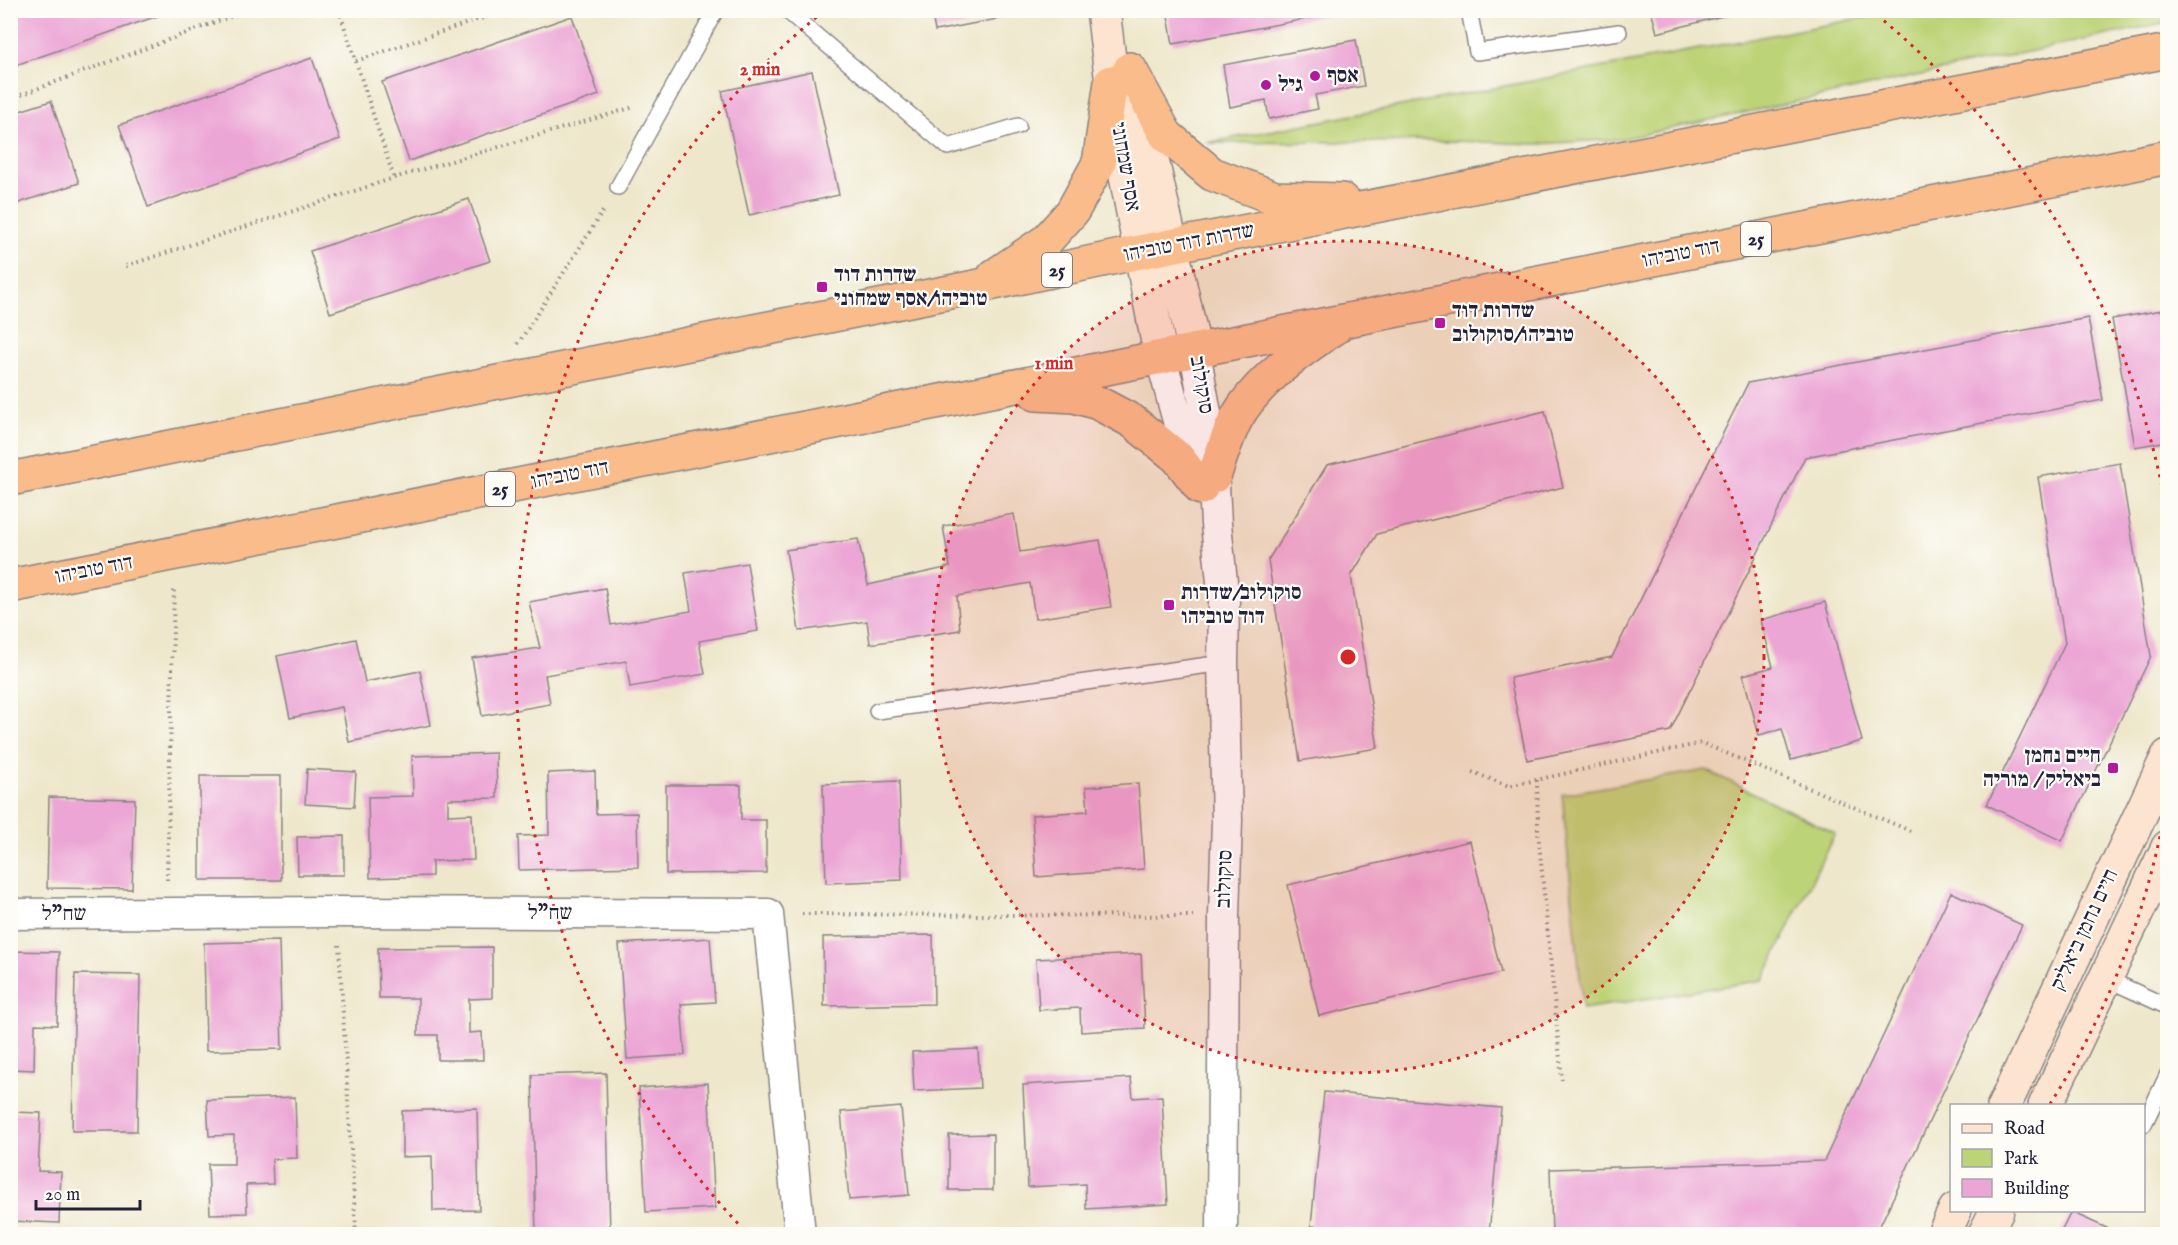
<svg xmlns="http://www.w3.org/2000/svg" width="2178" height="1245" font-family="'IM FELL English','Frank Ruhl Libre',serif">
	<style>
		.green { fill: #bdd377; stroke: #707a59; stroke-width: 1.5 }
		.building { fill: #eca6d5 }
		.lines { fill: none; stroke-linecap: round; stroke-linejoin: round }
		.lane-casing { stroke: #888483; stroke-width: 18 }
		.street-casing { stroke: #888483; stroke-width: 33 }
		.secondary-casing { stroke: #888483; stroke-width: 36 }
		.highway-casing { stroke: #888483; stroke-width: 36 }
		.path { stroke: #888483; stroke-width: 4; stroke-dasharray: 1.5 4.5; stroke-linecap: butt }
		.lane { stroke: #fff; stroke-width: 15 }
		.street { stroke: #fff; stroke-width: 30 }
		.secondary { stroke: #fde4d1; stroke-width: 33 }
		.highway { stroke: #fabc8b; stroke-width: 33 }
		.ring { fill: none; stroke: #d62828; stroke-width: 3; stroke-dasharray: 3 6 }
		.poi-dot { fill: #b5179e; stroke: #fdfcf7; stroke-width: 2 }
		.labels { text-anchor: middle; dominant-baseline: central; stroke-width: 4.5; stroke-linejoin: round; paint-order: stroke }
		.shield { fill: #fdfcf7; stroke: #646373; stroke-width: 1.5 }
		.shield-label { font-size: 20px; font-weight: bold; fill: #22223b }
		.poi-label { font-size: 21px; font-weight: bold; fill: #22223b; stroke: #fdfcf7; text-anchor: start }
		.street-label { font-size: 21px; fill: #22223b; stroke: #fdfcf7 }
		.centre { fill: #d62828; stroke: #fdfcf7; stroke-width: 3 }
		.ring-label { font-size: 18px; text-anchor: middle; font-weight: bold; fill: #d62828; stroke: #fdfcf7; stroke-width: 4.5; stroke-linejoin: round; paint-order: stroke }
	</style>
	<rect width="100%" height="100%" fill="#fdfcf7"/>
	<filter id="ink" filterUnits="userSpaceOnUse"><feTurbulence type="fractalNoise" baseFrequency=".0167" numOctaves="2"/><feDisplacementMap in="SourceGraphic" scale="12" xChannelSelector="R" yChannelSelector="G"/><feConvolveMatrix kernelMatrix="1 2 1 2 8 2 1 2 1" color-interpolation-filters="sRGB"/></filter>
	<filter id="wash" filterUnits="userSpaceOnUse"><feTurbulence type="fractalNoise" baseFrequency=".008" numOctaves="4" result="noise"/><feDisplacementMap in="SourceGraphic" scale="24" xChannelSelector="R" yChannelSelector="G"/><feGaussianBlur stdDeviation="1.35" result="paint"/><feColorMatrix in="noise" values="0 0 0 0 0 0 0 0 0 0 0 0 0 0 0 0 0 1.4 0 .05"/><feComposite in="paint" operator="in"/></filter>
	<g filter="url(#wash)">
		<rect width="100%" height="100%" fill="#eee7cb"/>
		<path class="green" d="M1898,11L2167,10L2168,22L1622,139L1537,144L1456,141L1207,143Z
			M1706,770L1835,833L1763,980L1583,1009L1562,794Z"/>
		<g id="blocks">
			<path class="building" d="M10,10H172V11L10,67Z
				M931,10H1022L1023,14L935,31Z
				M1167,10H1342L1343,12L1173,44Z
				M1651,10H1742V11L1657,33Z
				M572,16L599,95L409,161L382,82Z
				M1356,40L1364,86L1315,95L1318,109L1269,119L1266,100L1230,107L1223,65Z
				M312,58L340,139L148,207L119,125Z
				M812,71L839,195L749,215L722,91Z
				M51,101L79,183L10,206V114Z
				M469,199L490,261L330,313L310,251Z
				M2168,309V441L2135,447L2112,319Z
				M2088,318L2103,400L1805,457L1670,731L1527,760L1510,678L1612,657L1748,383Z
				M1545,411L1563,487L1377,534L1351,576L1378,748L1300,761L1268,560L1327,465Z
				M2120,463L2151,656L2062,841L1987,805L2065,643L2038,477Z
				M1014,514L1020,552L1100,540L1111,607L1035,619L1030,583L957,596L960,630L870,644L867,621L799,631L786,550L858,539L868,585L950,567L943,526Z
				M747,563L758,631L699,641L705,674L630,687L626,661L545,675L550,704L482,716L472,658L540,648L529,602L605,588L611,625L691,611L685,573Z
				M1825,602L1862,741L1791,760L1782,729L1759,735L1743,675L1773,667L1761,620Z
				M356,639L365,682L420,671L431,725L349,742L342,707L290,718L277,656Z
				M496,753L497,798L448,799V815L472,814L474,860L432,861V876L370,878L368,797L413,796L412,756Z
				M307,769L356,772L354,807L305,804Z
				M595,771L596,814L637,813L638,867L519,870L518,836L549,835L548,773Z
				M200,776H281V880H200Z
				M899,781L902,880L826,883L823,784Z
				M1138,783L1144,869L1036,877L1032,815L1088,811L1086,787Z
				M666,785H741V820H766V873L666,874Z
				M49,797L135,799L132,889L47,888Z
				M344,836V875H298L297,837Z
				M1470,841L1501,973L1319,1016L1288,885Z
				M1951,892L2022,925L1876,1234H1552L1550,1169L1824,1161Z
				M933,935L934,1004L824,1006L823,937Z
				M710,938L715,1002L681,1004L685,1055L627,1059L619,944Z
				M279,941L282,1049L206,1051L204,943Z
				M492,947V998L469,999V1033L482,1032L483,1060H438V1035H418V998H379L378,948Z
				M10,951L59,952L57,1025L35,1024L34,1070L10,1069Z
				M1141,954L1145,1028L1081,1032L1080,1008L1039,1010L1036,959Z
				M75,974L140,975L137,1131H72Z
				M978,1049L980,1088L914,1091L912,1052Z
				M606,1073L610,1234H536L532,1075Z
				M1131,1078L1133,1098L1162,1096L1168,1204L1086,1209L1085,1184L1028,1187L1023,1085Z
				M708,1083L715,1208L646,1212L639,1088Z
				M1324,1092L1501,1108L1489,1234H1399L1311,1226Z
				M295,1097L297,1158L272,1159L273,1184L246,1185L247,1213L210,1214L208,1164H234V1135L209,1136L207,1100Z
				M901,1107L909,1195L849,1200L841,1112Z
				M477,1108L479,1210L433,1211L432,1156L402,1157V1111Z
				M10,1112L41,1113L38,1171L61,1172L59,1223L10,1221Z
				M993,1134V1190H949V1135Z
				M2071,1212L2120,1234H2060Z
				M1135,1231V1234H1101V1233Z"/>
		</g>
	</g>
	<g filter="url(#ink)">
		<use href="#blocks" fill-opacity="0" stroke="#888483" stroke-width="1.5"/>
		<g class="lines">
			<g class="lane-casing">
				<path id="lane" d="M786,10L948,147L1018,126
					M1469,10L1477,52L1619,32
					M618,187L716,10
					M877,711L1223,663
					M2105,978L2168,1007
					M2144,1124L2168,1074"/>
			</g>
			<g class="street-casing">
				<path id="street" d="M1195,352L1212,447L1216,524L1224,601L1223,663L1227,820L1224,916L1222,1234
					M1161,358L1187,454L1197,479
					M10,914L337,912L768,914L800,1234"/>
			</g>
			<g class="secondary-casing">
				<path id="secondary" d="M1103,10L1119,140L1161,358
					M1137,93L1195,352
					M2004,1106L2168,756
					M2045,1106L2168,847
					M1944,1234L1955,1210
					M1985,1234L1997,1210"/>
			</g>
			<g class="highway-casing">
				<path id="highway" d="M1130,69L1166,135L1212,174L1275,198L1342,200
					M994,276L1046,241L1072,212L1099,163L1111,82
					M1036,394L1074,396L1098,403L1132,421L1178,458L1201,488
					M1214,476C1221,457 1227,436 1236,419C1256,382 1301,350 1335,328
					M10,479L975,287L1140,252L2168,51
					M10,586L2168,157"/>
			</g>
			<path class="path" d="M339,10L394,178
				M356,61L506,10
				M10,99L248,10
				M126,266L394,178L634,107
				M518,344L605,208
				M1472,772L1509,786L1702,743L1913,832
				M1537,780L1538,831L1562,1080
				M167,880L174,588
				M802,914L1193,916
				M339,945L356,1234"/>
			<use href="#lane" class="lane"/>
			<use href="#street" class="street"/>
			<use href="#secondary" class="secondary"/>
			<use href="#highway" class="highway"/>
		</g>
	</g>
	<circle cx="1348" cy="657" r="416" fill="#d62828" fill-opacity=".12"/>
	<g class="ring">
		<circle cx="1348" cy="657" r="416"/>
		<path d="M2167 801A832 832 0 0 1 2050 1104M744 1230A832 832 0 0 1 819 15M1877 15A832 832 0 0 1 2167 513"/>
	</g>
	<g class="poi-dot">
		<circle cx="1315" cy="76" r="6"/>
		<circle cx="1266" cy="85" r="6"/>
		<rect x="816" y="281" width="12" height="12" rx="3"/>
		<rect x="1434" y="317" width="12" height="12" rx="3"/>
		<rect x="1163" y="599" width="12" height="12" rx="3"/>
		<rect x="2107" y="762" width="12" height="12" rx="3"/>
	</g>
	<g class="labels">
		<g class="shield">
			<rect x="1741" y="222" width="30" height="34" rx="4.5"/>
			<rect x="1042" y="253" width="30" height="34" rx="4.5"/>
			<rect x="485" y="472" width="30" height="34" rx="4.5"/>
		</g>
		<g class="shield-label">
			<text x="1756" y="239">25</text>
			<text x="1057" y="270">25</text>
			<text x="500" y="489">25</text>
		</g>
		<g class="poi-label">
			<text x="1327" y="76">אסף</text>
			<text x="1278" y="85">גיל</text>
			<text x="834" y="275">שדרות דוד<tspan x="834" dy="24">טוביהו/אסף שמחוני</tspan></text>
			<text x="1452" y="311">שדרות דוד<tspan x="1452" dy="24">טוביהו/סוקולוב</tspan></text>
			<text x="1181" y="593">סוקולוב/שדרות<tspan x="1181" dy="24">דוד טוביהו</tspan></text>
			<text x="2101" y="756" text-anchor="end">חיים נחמן<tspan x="2101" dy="24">ביאליק / מוריה</tspan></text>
		</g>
		<g class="street-label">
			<text transform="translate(1125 167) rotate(80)">אסף שמחוני</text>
			<text transform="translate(1189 243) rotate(-11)">שדרות דוד טוביהו</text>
			<text transform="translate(1681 254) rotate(-11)">דוד טוביהו</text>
			<text transform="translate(1201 385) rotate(80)">סוקולוב</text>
			<text transform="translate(570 475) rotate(-11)">דוד טוביהו</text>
			<text transform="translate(94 570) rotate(-11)">דוד טוביהו</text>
			<text transform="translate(1225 879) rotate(-88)">סוקולוב</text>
			<text x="550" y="913">שח"ל</text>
			<text x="64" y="914">שח"ל</text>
			<text transform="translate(2085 930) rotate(-65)">חיים נחמן ביאליק</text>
		</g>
	</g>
	<circle cx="1348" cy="657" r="9" class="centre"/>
	<g class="ring-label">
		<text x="760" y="75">2 min</text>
		<text x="1054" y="369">1 min</text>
	</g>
	<rect width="2178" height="1245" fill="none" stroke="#fdfcf7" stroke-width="36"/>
	<rect x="1950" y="1104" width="195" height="108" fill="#fdfcf7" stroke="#a5a5ac" stroke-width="1.5"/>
	<rect x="1962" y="1124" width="30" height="9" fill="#fde4d1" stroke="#a5a5ac" stroke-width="1.5"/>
	<text x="2004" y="1134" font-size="18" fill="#22223b">Road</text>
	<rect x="1962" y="1149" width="30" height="18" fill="#bdd377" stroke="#a5a5ac" stroke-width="1.5"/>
	<text x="2004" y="1164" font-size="18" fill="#22223b">Park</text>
	<rect x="1962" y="1179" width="30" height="18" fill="#eca6d5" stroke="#a5a5ac" stroke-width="1.5"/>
	<text x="2004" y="1194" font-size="18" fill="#22223b">Building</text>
	<path d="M36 1200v9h104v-9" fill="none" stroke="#22223b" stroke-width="3"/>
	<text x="45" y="1200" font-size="18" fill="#22223b" stroke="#fdfcf7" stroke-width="4.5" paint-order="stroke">20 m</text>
</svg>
